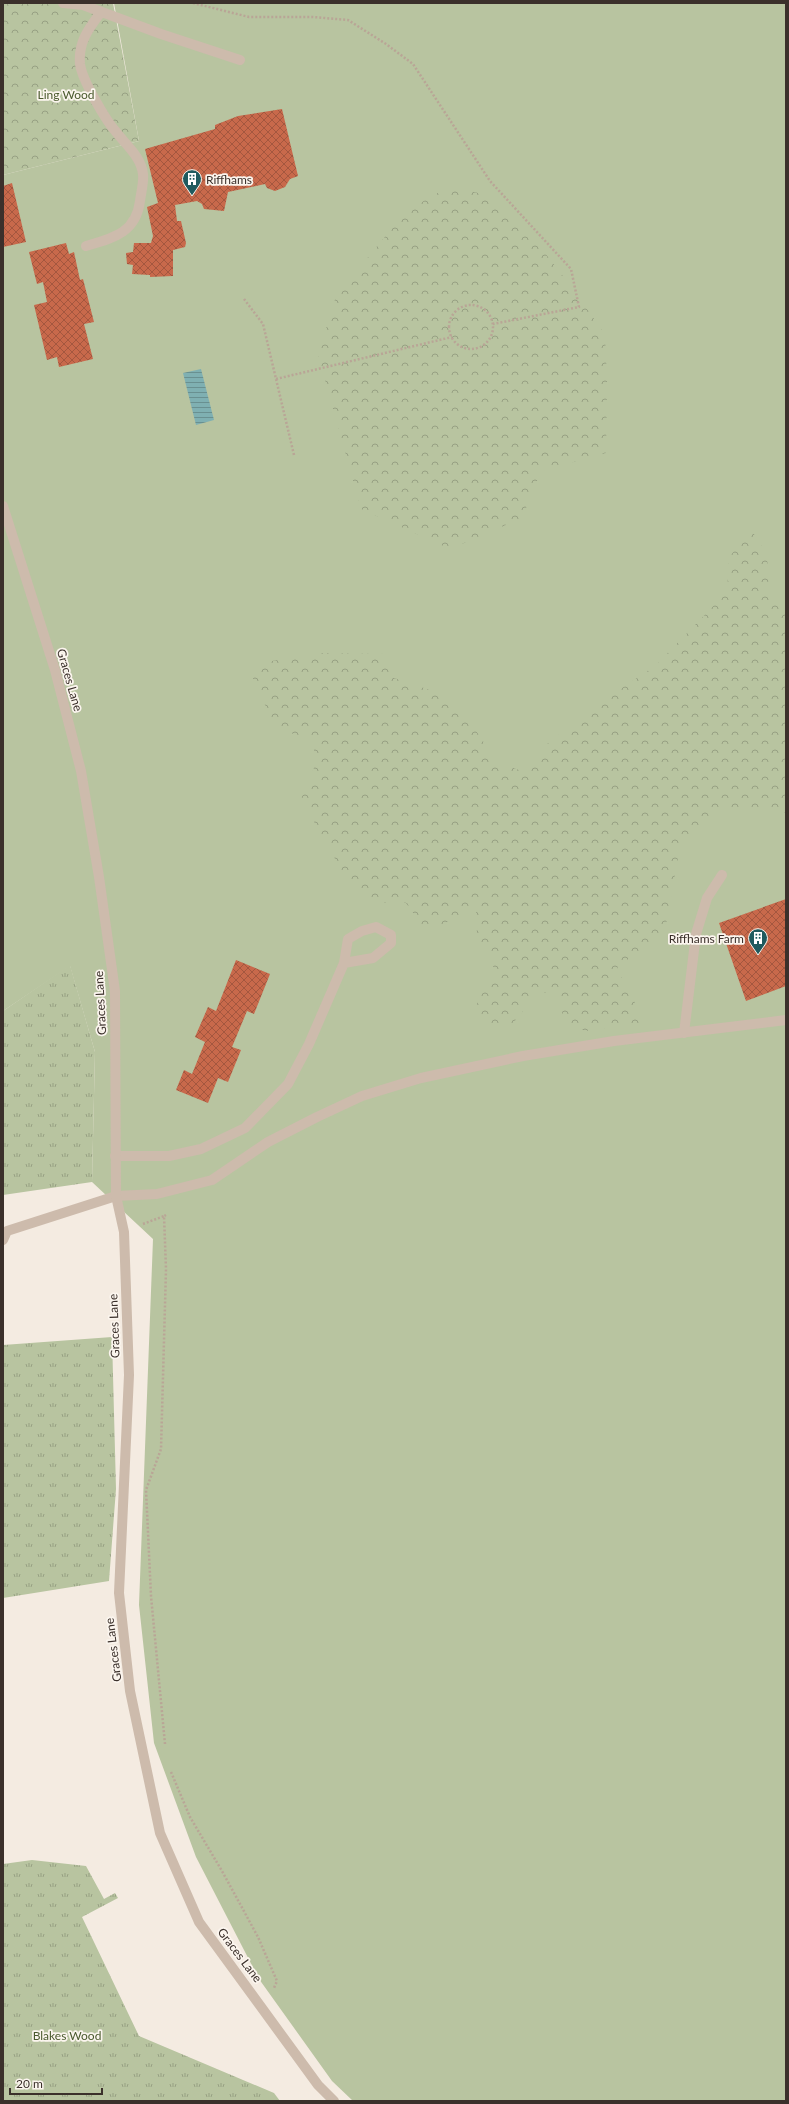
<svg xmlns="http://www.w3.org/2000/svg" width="789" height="2104" font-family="Lato,sans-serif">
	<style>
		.green { fill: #b8c4a0 }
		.forest { fill: url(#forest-crowns) }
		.park { fill: url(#park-tufts) }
		.water { fill: url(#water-rules) }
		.building { fill: url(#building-cross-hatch) }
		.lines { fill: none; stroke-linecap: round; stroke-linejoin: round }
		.path { stroke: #b9a596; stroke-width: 2.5; stroke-dasharray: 2 2; stroke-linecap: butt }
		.service { stroke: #cdbbac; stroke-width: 10 }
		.minor { stroke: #cdbbac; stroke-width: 10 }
		.labels { text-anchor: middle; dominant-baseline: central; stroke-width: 3.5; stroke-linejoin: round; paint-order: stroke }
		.park-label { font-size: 12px; fill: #4a5a2e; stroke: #fbf5ee }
		.poi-label { font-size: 12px; fill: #3b302b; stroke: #fbf5ee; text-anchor: start }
		.street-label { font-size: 12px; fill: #3b302b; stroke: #fbf5ee }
	</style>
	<defs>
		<pattern id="forest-crowns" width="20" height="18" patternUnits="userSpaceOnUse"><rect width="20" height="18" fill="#b8c4a0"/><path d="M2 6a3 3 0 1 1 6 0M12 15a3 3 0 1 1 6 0" fill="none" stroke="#97a083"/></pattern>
		<pattern id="park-tufts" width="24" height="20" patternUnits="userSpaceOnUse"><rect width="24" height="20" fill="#b8c4a0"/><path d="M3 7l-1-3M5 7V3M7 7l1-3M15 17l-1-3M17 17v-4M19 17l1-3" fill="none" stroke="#97a083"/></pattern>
		<pattern id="water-rules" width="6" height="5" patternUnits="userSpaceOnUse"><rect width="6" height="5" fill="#7fb0b2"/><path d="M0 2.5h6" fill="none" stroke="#699091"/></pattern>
		<pattern id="building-cross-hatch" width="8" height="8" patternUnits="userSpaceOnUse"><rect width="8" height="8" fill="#c8694b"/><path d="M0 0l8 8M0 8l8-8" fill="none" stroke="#a4573f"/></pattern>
	</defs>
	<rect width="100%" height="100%" fill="#f4ebe1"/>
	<path class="green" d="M114,3H786V2101H353L332,2081L259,1979L196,1857L154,1743L139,1605L153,1239L92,1182L95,1052L70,966L3,1011V175L139,141Z"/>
	<path class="forest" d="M3,3H113L139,141L3,175Z
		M451,186L482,194L526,229L563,276L605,334L607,382L606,453L541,471L522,518L450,549L361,509L318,355L336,296L402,216L428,198Z
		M752,531L767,554L769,592L786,603V813L721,809L680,847L665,930L617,968L645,1022L586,1031L564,1024L559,993H538L509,1028L485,1027L476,1006L494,968L477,936L476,908L427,932L406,903H370L347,880L301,799L314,768V739L278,730L265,705L252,676L272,661L316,653L385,654L394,678L442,694L468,719L497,762L527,773L547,744L601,702L655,666L727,592L729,557Z"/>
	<path class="park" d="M70,965L95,1052L92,1182L3,1195V1011Z
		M112,1337L116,1489L109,1581L3,1598V1345Z
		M32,1860L86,1866L104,1899L115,1893L118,1898L82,1917L139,2036L274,2093L280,2101H3V1864Z"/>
	<path class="water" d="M201,369L214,420L196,425L183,373Z"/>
	<path class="building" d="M282,109L298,176L290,179L285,187L275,191L267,188L265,184L228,192L224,211L204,209L202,204L197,201L175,205L177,221H181L186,243L185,247L173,250V276L150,277V275L132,274L133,265L127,264L126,253L133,252L134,243H151L153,236L147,207L158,203L145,149L215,129V125L238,116Z
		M12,183L26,242L3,247V186Z
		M66,243L69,254L74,252L80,280L83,279L94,322L84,324L93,359L59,367L57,357L47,360L34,305L47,302L43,282L37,284L29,252Z
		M786,899V986L746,1001L719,923Z
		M236,960L270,974L254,1014L247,1011L232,1047L241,1050L228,1082L218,1078L208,1103L176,1090L184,1070L192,1074L205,1042L195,1037L208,1007L216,1011Z"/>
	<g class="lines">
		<path class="path" d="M193,3L249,17H313L348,20L386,44L413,64L490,181L571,269L579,307L493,324
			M244,299L263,324L294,455
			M449 327a22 22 0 1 1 44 0a22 22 0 1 1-44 0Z
			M276,379L452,337
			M143,1224L164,1216
			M165,1744L151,1596L146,1490L161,1449L166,1269L164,1216L166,1215
			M171,1772L190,1817L222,1871L258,1937L277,1981L274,1988"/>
		<path class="service" d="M63,3L83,5L161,34L240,60
			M86,246C113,238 136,233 140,201C141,193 144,182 143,174C141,157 127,146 117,133C106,121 82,80 80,64C78,42 89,28 101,12
			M684,1033L696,934L707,898L722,875
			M115,1156H169L201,1149L245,1128L288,1084L309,1044L344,963L373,958L391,943V935L376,927L362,931L348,939L344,963
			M3,1240L7,1231L116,1196L157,1194L212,1180L268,1142L317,1117L362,1096L421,1078L523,1056L614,1041L786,1020"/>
		<path class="minor" d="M3,506L55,670L81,771L99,877L115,991L116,1196L124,1232L129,1375L119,1593L130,1691L160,1833L199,1922L318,2085L334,2101"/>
	</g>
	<defs>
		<g id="building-pin" transform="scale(1)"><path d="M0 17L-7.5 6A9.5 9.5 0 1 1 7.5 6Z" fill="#1f5a5e" stroke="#fbf5ee"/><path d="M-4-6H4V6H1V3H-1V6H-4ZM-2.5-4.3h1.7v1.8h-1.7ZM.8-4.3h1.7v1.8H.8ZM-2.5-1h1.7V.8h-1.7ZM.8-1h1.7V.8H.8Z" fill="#fff"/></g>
	</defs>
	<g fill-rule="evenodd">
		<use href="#building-pin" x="192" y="179"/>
		<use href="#building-pin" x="758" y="938"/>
	</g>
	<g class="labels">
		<g class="park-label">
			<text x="66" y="94">Ling Wood</text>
			<text x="67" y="2035">Blakes Wood</text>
		</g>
		<g class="poi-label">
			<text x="206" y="179">Riffhams</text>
			<text x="744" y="938" text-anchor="end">Riffhams Farm</text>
		</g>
		<g class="street-label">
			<text transform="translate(70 680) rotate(74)">Graces Lane</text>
			<text transform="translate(100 1003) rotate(-93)">Graces Lane</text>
			<text transform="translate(114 1326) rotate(-92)">Graces Lane</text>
			<text transform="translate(113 1650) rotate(-97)">Graces Lane</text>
			<text transform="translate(240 1955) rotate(53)">Graces Lane</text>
		</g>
	</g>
	<rect width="789" height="2104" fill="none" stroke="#3b302b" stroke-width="8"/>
	<path d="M10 2088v6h92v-6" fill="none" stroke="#3b302b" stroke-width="2"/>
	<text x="16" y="2088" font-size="12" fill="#3b302b" stroke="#fbf5ee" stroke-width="3" paint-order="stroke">20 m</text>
</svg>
